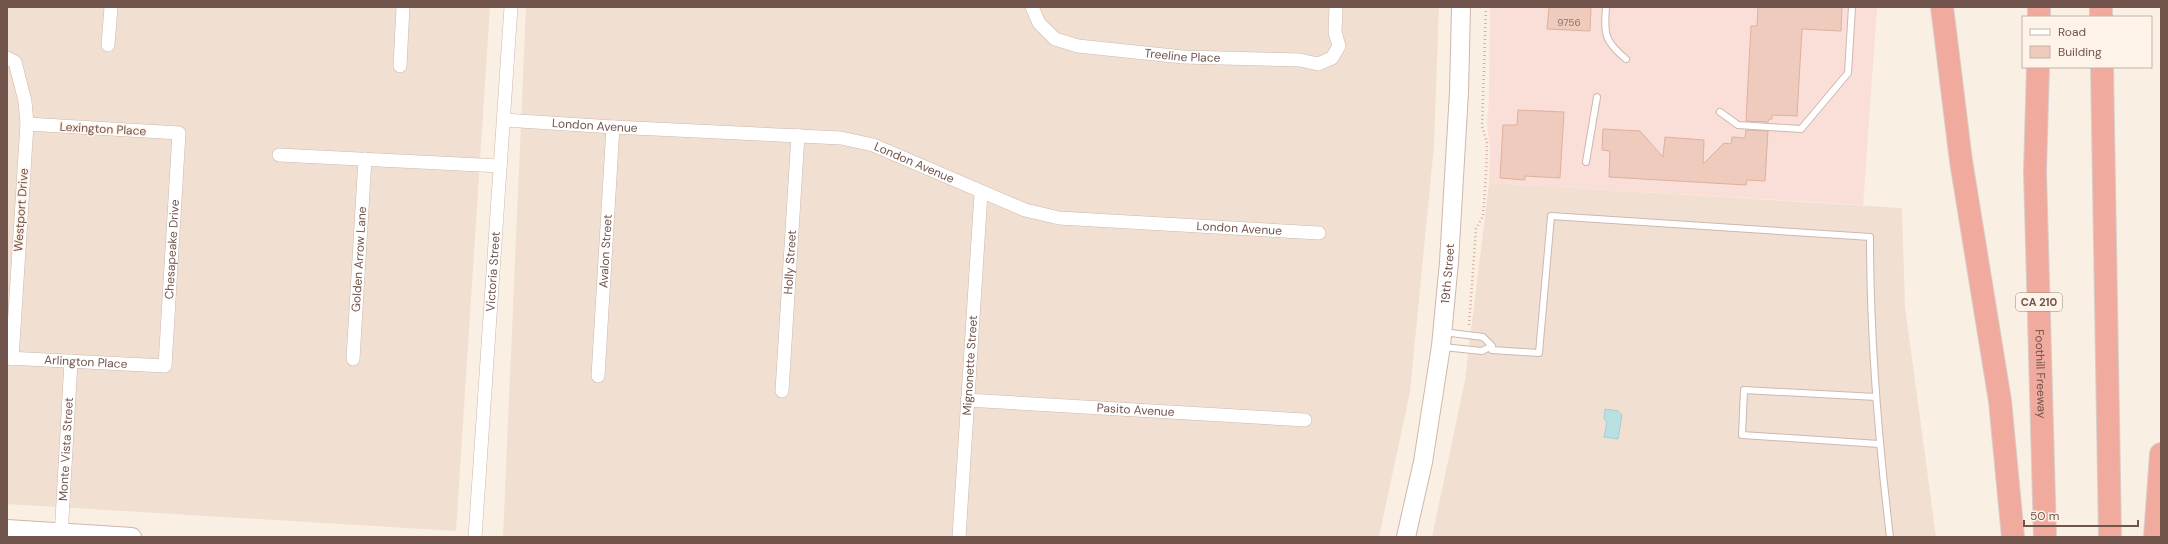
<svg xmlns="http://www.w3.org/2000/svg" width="2168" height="544" font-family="'DM Sans',sans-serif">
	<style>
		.residential { fill: #f1e0d2 }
		.commercial { fill: #faded8 }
		.water { fill: #b9e1e2; stroke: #a0d1d3 }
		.building { fill: #eecbbd; stroke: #dfb09e }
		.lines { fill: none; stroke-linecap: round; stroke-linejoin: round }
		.lane-casing { stroke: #cdb8ae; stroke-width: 8 }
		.street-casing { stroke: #cdb8ae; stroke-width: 14 }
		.secondary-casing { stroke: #d0b7ab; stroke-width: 20 }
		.highway-casing { stroke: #d7cfcd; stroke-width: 24 }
		.path { stroke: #d2aea0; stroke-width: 2.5; stroke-dasharray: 1 3; stroke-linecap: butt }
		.lane { stroke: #fff; stroke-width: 6 }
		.street { stroke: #fff; stroke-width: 13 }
		.secondary { stroke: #fff; stroke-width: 18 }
		.highway { stroke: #f1aa9e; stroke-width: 22 }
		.labels { text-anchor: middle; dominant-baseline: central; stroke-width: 3; stroke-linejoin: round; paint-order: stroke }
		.number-label { font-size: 10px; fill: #907268 }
		.shield { fill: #fef3e9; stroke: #9b847a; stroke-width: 1 }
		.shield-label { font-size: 11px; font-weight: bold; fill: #71544b }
		.street-label { font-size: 12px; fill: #71544b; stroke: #fef3e9 }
	</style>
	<rect width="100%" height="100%" fill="#faefe3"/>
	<path class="residential" d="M7,7H490L456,531L7,504Z
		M526,7H1439L1434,146L1410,392L1379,537L503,536Z
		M1489,183L1902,208L1905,306L1936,537H1432L1465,380Z"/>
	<path class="commercial" d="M1490,7H1877L1863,205L1489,183L1490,148L1487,124L1489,98Z"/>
	<path class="water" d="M1605,409L1618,411L1622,415L1618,439L1604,437L1607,422L1604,419Z"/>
	<path class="building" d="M1549,7H1591L1590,31L1547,29Z
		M1758,7H1842L1841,31L1802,29L1797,116L1772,115V119H1769L1768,122L1746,121L1751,26H1757Z
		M1518,110L1564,112L1560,178L1525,176V180L1500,178L1503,125H1517Z
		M1603,129L1640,131L1663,157L1665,137L1704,140L1703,164L1724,143L1731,144L1732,137L1745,138L1746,130L1768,131L1765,181L1747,180L1746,185L1609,177L1610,151L1602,150Z"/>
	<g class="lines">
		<g class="lane-casing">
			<path id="lane" d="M1606,7C1604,34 1604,41 1626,59
				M1720,112L1738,125L1801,129L1848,73L1852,7
				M1586,162L1597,97
				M1443,347L1482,351L1492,346L1483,337L1443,332
				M1492,350L1539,353L1551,216L1870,237C1870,337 1878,437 1890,537
				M1876,397L1744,390L1742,435L1879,444"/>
		</g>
		<g class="street-casing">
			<g id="street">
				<path id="s1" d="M1032,7L1039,23L1055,39L1078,46L1183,57L1300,60L1318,64L1332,58L1339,46L1335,32L1336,7"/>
				<path d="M108,45L111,7"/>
				<path d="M7,58L15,62L25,101L27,124L12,359"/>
				<path d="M400,66L403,7"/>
				<path id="s2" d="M504,120L613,127L841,138L873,145L1025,210L1059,218L1319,233"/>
				<path d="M279,155L500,166"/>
				<path id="s3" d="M7,358L165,366L179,133L27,124"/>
				<path id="s4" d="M353,359L365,159"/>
				<path id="s5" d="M598,376L613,127"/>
				<path id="s6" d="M782,391L798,135"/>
				<path id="s7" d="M967,400L1305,420"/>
				<path id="s8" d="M61,537L71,361"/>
				<path id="s9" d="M475,537L511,7"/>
				<path id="s10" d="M959,537L981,193"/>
			</g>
		</g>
		<g class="secondary-casing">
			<g id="secondary">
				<path d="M7,529L132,537"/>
				<path id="s11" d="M1406,537L1423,462L1441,346L1449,262L1459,92L1461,7"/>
			</g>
		</g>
		<g class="highway-casing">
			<g id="highway">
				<path d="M1942,7L1961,161L2000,401L2013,537"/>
				<path d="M2101,7V17"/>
				<path d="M2039,17V7"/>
				<path id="s12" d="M2038,67L2035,172L2045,537"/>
				<path d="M2102,67L2110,537"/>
				<path d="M2155,537L2161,454"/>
			</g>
		</g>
		<path class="path" d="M1469,325L1476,229L1483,216L1486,174L1487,142L1482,126L1486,7"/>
		<use href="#lane" class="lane"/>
		<use href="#street" class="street"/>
		<use href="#secondary" class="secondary"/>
		<use href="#highway" class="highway"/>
	</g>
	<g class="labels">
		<g class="number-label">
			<text x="1569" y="22">9756</text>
		</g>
		<rect class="shield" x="2016" y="293" width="46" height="18" rx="3"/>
		<g class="shield-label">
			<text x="2039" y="302">CA 210</text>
		</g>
		<g class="street-label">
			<text stroke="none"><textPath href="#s1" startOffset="169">Treeline Place</textPath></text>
			<text stroke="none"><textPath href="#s2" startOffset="91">London Avenue</textPath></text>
			<text transform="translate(103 129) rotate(3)">Lexington Place</text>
			<text stroke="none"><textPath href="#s2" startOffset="415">London Avenue</textPath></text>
			<text transform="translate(21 210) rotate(-86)">Westport Drive</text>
			<text stroke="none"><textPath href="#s2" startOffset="751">London Avenue</textPath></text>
			<text stroke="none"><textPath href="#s3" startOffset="275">Chesapeake Drive</textPath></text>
			<text stroke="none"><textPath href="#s5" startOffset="125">Avalon Street</textPath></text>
			<text stroke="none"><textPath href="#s4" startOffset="100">Golden Arrow Lane</textPath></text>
			<text stroke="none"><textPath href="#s6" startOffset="129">Holly Street</textPath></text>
			<text stroke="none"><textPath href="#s9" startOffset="266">Victoria Street</textPath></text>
			<text stroke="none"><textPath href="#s11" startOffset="267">19th Street</textPath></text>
			<text stroke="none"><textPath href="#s3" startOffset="79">Arlington Place</textPath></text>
			<text stroke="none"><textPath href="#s10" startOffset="172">Mignonette Street</textPath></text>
			<text stroke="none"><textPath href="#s12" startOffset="307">Foothill Freeway</textPath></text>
			<text stroke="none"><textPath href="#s7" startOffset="169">Pasito Avenue</textPath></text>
			<text stroke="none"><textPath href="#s8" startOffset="88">Monte Vista Street</textPath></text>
		</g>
	</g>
	<rect width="2168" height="544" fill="none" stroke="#71544b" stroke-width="16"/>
	<rect x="2022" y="16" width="130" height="52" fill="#fef3e9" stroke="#c6b3aa"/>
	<rect x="2030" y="29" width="20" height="6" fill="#ffffff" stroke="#c6b3aa"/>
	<text x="2058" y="36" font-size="12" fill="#71544b">Road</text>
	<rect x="2030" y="46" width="20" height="12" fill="#eecbbd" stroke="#c6b3aa"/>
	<text x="2058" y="56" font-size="12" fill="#71544b">Building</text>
	<path d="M2024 520v6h114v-6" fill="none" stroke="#71544b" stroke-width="2"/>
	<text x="2030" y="520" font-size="12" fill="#71544b" stroke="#fef3e9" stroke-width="3" paint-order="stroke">50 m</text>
</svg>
